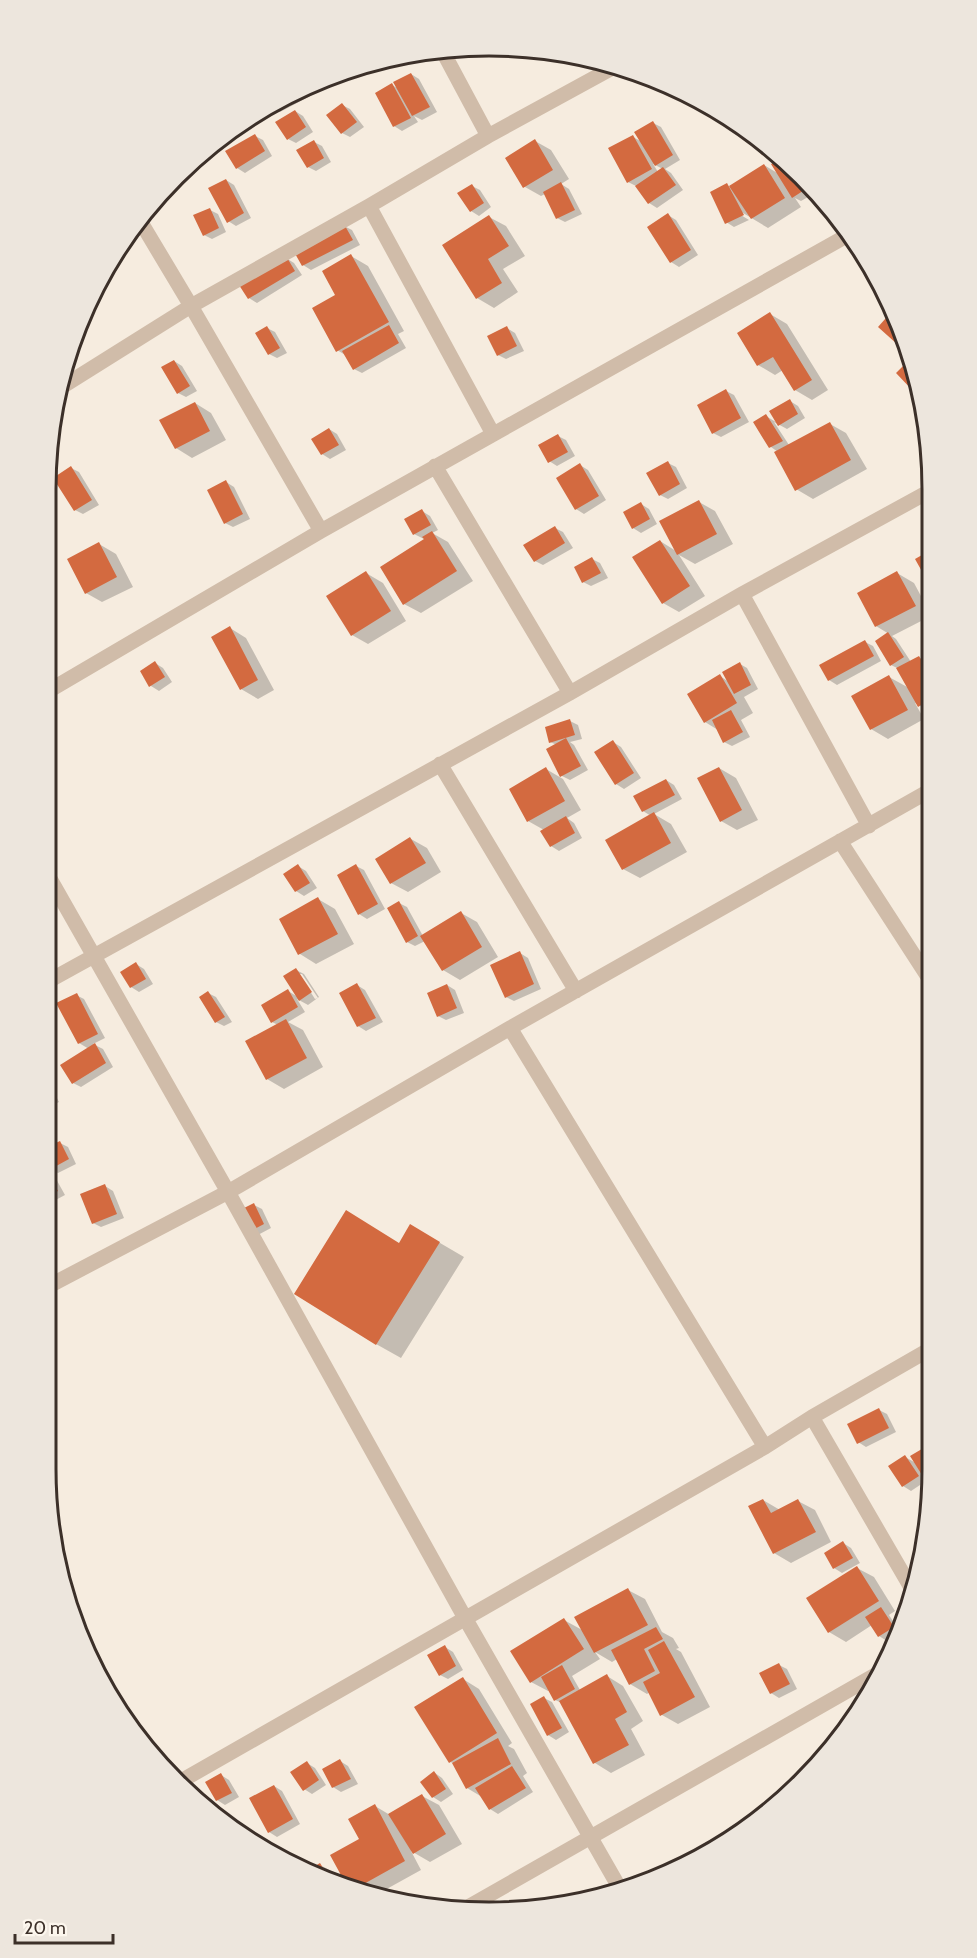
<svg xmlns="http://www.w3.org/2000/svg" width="977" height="1958" font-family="Cabin,sans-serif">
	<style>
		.shadow { fill: #0003; fill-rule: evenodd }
		.building { fill: #d36a40 }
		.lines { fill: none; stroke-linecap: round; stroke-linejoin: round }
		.minor { stroke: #d0bca9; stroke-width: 15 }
		.rim { fill: none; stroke: #3c3029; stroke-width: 3 }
	</style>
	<rect width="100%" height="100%" fill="#f6ecdf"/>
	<path class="shadow" d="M411,74L419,79L437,112L422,120L414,116L418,122L402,131L394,126L392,85L399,89Z
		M309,84L314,94L280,112L269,105Z
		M342,105L350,109L364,127L350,137L342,133Z
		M295,111L303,116L313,132L296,143L288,139Z
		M653,123L661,127L680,160L665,169L671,173L683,190L657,208L649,203L636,186L628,182L633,137L642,142ZM653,164L663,169L658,172Z
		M750,133L759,137L777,155L771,158L763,153Z
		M255,136L263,140L272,156L245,173L237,168Z
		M535,141L551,150L569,179L561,184L569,189L582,214L565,222L557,218L545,194L541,196L525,187Z
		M314,142L322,146L331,162L316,171L308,167Z
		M193,160L198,169L166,186L175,175Z
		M782,160L815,193L801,201L795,198L801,207L768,228L738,210L736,212L749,220L734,227L726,222L727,185L730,187L764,165L779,174Z
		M226,180L234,185L251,218L236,226L228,221Z
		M472,186L480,190L491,207L479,216L471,211Z
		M210,210L218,214L226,232L212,239L204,235Z
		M668,215L676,220L698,255L679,267L671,262Z
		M489,217L506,226L525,256L503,269L518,292L494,308L477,298Z
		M344,226L352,230L360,245L311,270L303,265Z
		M351,256L368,266L404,331L398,334L406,348L362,373L354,369L347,356L337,350V296Z
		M286,258L294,263L302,275L257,303L249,298Z
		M770,314L787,324L828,390L812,400L795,390L783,370L775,375L758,365Z
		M267,328L275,332L287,353L277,358L269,354Z
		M507,328L515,333L524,351L506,359L498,355Z
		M174,361L182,366L197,391L186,397L178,393Z
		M726,391L734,395L749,422L721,437L713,433Z
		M790,401L798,406L805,418L787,429L774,422L789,445L830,424L846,433L867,469L813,499L796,489L778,452L771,447L755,423L766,416L779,424Z
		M195,403L211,413L226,440L192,458L176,448Z
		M329,429L337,434L346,450L330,459L322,454L313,439Z
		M558,436L566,440L575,456L557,466L549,461Z
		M668,463L676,467L687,488L668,499L660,495Z
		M580,465L588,470L606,500L584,514L576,509Z
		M71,468L79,472L99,505L83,514L75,510Z
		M226,482L234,487L250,519L233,527L225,523Z
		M699,502L715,511L733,544L695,564L679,555L705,596L679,612L663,603L660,541L676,551Z
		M641,504L649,509L657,524L641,533L633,528Z
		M422,511L430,516L438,530L432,533L448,542L473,581L421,613L404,604L426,540L414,534Z
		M555,528L563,532L573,548L543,565L535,561Z
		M99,544L116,554L133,587L102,602L86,593Z
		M592,559L600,563L608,578L591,586L583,582Z
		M366,573L383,583L406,621L368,644L352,635Z
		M897,573L914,583L929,611V617L892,636L896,639L911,662L919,657L929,665V709L927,710L915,703L924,719L888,739L871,729L889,677L909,688L899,669L891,665L889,634L876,626L859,594Z
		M230,628L246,638L274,690L258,699L241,689Z
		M865,642L873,646L881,661L837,685L829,680Z
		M155,663L163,668L172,682L159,691L151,686Z
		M740,664L747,668L758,689L744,697L753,713L741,720L750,737L732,746L724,742L718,730L705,722L720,676L729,682Z
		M570,721L578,725L582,739L570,742L574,745L588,770L570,780L562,776L557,745L550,742Z
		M613,742L621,747L641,778L624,789L616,784Z
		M719,768L736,778L758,820L737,830L721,821Z
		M546,769L563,779L581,810L567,818L574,823L582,838L559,851L551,846L544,830L528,821Z
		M666,780L674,785L682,799L654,814L671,824L687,852L640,878L623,869L651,816L643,811Z
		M411,839L427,848L441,872L408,892L391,883Z
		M298,866L306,871L317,888L304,896L296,891Z
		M356,866L364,870L385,909L367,919L359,914Z
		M318,899L335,909L354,944L316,964L300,954L281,919Z
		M399,903L407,907L423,936L461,913L477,922L498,957L460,980L443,970L425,941L415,946L407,942Z
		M520,953L528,958L541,989L514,1001L506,997Z
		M136,964L144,969L153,984L139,992L131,987Z
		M296,970L304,974L319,997L308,1005L297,999L305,1012L288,1022L303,1030L323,1067L284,1089L267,1079L278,1025L272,1022L288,991L298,997ZM299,974H302L318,998L315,999Z
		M357,985L365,990L383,1022L366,1031L358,1026Z
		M447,985L455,990L464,1013L446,1020L438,1016Z
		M208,993L216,997L232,1022L224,1026L216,1022Z
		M76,995L84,999L105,1038L93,1044L103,1049L113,1067L81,1087L73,1083L89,1049L79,1043Z
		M45,1079L48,1081L59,1102L45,1109Z
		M60,1143L68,1147L76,1164L58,1173L50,1168Z
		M47,1172L55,1177L65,1195L50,1203L45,1200V1173Z
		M105,1186L113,1191L124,1218L101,1227L93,1223Z
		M254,1205L262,1209L271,1228L256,1236Z
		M411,1226L464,1257L401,1358L376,1344L400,1244Z
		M879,1410L887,1414L896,1432L866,1447L858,1442Z
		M932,1445L931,1479L921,1473L926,1481L911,1491L903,1486L905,1457L916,1463Z
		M763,1500L780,1510L798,1501L815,1510L831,1542L791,1563L774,1553L750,1507Z
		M843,1543L851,1548L860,1563L842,1573L834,1568Z
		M857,1568L874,1577L895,1611L889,1615L900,1632L887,1641L879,1636L872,1625L846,1642L829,1632Z
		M628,1590L645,1599L662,1632L673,1638L679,1648L676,1649L681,1652L710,1707L678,1724L662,1715L650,1692L647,1694L630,1684L617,1659L612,1662L595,1652L600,1659L572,1676L580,1690L607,1676L623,1686L643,1721L631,1729L645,1755L611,1773L595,1763L562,1703L555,1700L550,1690L548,1691L531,1682L564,1620L584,1631Z
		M445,1647L453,1652L463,1670L448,1679L440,1675Z
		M779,1665L787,1669L797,1689L779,1698L771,1693Z
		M463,1679L479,1689L512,1743L508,1746L514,1749L527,1773L523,1776L533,1792L498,1814L490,1809L482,1797L467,1788L453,1763L450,1762Z
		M544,1698L552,1702L569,1732L556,1740L548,1735Z
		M340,1761L348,1766L358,1784L341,1792L333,1787Z
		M307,1763L315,1768L326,1785L312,1794L304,1789Z
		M435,1773L442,1778L453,1794L441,1802L433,1797Z
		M221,1775L229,1780L239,1797L225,1805L217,1800Z
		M274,1786L282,1791L300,1824L277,1837L269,1832Z
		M422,1796L439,1805L462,1844L430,1862L411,1851L421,1870L374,1896L350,1889L361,1840L375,1806L390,1815Z
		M320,1865L337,1874L344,1887L318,1879Z"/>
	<path class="building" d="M411,73L430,107L412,116L393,82Z
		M392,83L411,118L393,127L375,93Z
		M342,103L357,122L341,134L326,115Z
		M295,110L306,127L287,140L275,122Z
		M653,121L673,155L655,166L634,132Z
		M746,130L759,137L771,149L762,155Z
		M255,134L265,151L236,169L225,151Z
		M633,135L652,169L627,183L608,148Z
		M535,139L553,170L523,188L505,158Z
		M314,140L324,158L307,168L296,150Z
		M781,159L809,187L792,198L771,164Z
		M764,164L785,198L751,219L729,186Z
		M663,167L676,185L648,204L635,186Z
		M226,179L244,213L227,223L208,188Z
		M561,182L575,210L556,219L543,192Z
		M727,183L744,215L725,224L710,192Z
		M472,184L484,203L470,212L457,193Z
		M210,208L219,228L203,236L193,215Z
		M668,213L691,250L670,263L647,227Z
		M489,215L509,246L488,259L502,283L476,299L442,245Z
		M344,224L353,240L302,266L293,250Z
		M351,254L389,322L336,352L312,308L335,295L322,271Z
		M286,256L295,271L248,299L239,285Z
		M893,310L898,319L907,353L878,327Z
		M770,312L812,380L794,391L773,357L757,366L737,333Z
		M389,325L399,343L353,370L342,351Z
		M267,326L280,348L268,355L255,333Z
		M507,326L517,346L497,356L487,336Z
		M174,360L190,386L177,394L161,367Z
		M909,360L917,390L914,392L896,373Z
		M726,389L741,418L712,434L697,405Z
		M790,399L798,414L778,426L769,411Z
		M195,402L210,431L175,449L159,420Z
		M766,414L783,441L769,448L753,422Z
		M830,422L851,460L795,491L774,452Z
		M329,428L339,445L321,455L311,439Z
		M558,434L568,452L548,463L538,445Z
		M668,461L680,484L659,496L646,473Z
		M580,463L599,496L575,510L556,478Z
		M71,466L92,500L74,511L53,478Z
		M226,480L243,514L224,524L207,490Z
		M699,500L717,534L677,555L659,521Z
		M641,502L650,519L632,529L623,512Z
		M422,509L431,525L413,535L404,519Z
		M555,526L565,543L534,562L523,545Z
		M432,531L457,571L403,605L380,567L424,539L422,537Z
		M660,540L690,586L662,604L632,557Z
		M99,542L117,577L85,594L67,559Z
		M929,551V584L915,559Z
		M592,557L601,573L582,583L574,567Z
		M366,571L391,611L351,636L326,596Z
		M897,571L916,606L875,627L857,593Z
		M230,626L258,680L240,690L211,637Z
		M888,632L904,657L890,666L875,641Z
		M865,640L874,656L828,681L819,665Z
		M919,656L929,673V700L918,707L896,668Z
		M155,661L165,677L149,687L140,671Z
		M740,662L751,685L734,694L722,672Z
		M720,674L737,703L704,723L687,694Z
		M889,675L908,710L870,730L851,696Z
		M731,710L743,732L723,743L712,720Z
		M570,719L575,735L549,743L545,727Z
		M566,738L581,766L560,777L546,749Z
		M613,740L634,773L615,785L594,752Z
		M546,767L565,801L527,822L509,789Z
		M719,767L742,810L720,822L697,778Z
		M666,779L675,795L642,812L633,796Z
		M654,812L671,843L622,870L605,840Z
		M566,816L575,833L550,847L540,831Z
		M410,837L426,863L390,884L375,859Z
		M298,864L310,883L295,892L283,874Z
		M356,864L378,904L358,915L337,875Z
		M318,897L338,934L298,955L279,919Z
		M399,901L418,936L406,943L387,908Z
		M461,911L482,947L442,971L420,936Z
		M520,951L534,984L505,998L490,965Z
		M136,962L146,979L130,988L120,972Z
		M296,968L312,992L299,1001L283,976Z
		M357,983L376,1018L357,1027L339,993Z
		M447,984L457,1008L437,1017L427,993Z
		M288,989L298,1007L271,1023L261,1005Z
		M208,991L225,1017L215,1023L199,997Z
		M77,993L98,1034L78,1044L56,1003Z
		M286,1019L307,1058L266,1080L245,1041Z
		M95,1043L106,1063L72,1084L60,1065Z
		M45,1084L51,1097L45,1101Z
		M60,1141L69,1159L49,1170L45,1162V1148Z
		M47,1171L58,1191L45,1197V1172Z
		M105,1184L117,1214L92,1224L80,1194Z
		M254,1203L264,1224L247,1233L236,1212Z
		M346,1210L399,1243L410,1224L440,1242L376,1345L294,1294Z
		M879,1408L889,1428L857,1444L847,1424Z
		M932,1443V1469L922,1475L910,1456Z
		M905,1455L919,1476L902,1487L888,1466Z
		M763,1499L771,1513L798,1499L816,1532L773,1554L748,1506Z
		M843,1541L853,1558L833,1569L824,1553Z
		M857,1566L879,1601L828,1633L806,1598Z
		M628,1588L648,1625L594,1653L574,1617Z
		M881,1607L894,1627L878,1637L865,1617Z
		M564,1618L584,1649L530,1683L510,1651Z
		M656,1627L663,1639L644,1649L655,1671L629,1685L611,1650Z
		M664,1641L695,1697L660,1716L643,1682L660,1673L648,1650Z
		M445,1645L456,1666L439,1676L427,1655Z
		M779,1663L790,1684L770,1694L759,1673Z
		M562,1665L575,1689L554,1701L541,1677Z
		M607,1674L627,1712L615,1719L629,1745L593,1764L559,1701Z
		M463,1677L497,1733L449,1763L414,1707Z
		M544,1696L562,1728L547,1736L530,1704Z
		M498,1738L511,1764L466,1789L452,1763Z
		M340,1759L351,1779L332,1788L322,1769Z
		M307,1761L319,1780L303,1791L290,1772Z
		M512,1766L526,1788L489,1810L475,1788Z
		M434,1771L446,1789L432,1798L420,1782Z
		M221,1773L232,1793L216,1801L205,1782Z
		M274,1785L293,1819L268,1833L249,1798Z
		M789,1792V1793L767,1813L763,1806Z
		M422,1794L446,1834L413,1854L388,1814Z
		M375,1804L405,1861L353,1890L348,1888L330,1855L359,1839L348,1819Z
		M700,1851L703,1856L681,1868L679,1865Z
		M320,1863L332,1883L318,1879L305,1872Z"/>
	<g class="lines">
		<path class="minor" d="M442,50L488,136
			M369,206L493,434
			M139,219L191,306L321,531
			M57,390L191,306L369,206L488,136L616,66
			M435,466L570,693
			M742,594L869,826
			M45,693L321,531L850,234
			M440,764L576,991
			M840,841L930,980
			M45,870L228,1192L465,1618L619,1887
			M45,983L570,693L742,594L928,492
			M510,1028L765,1447
			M45,1288L228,1192L510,1028L929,791
			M812,1417L913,1591
			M181,1781L765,1447L812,1417L932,1348
			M468,1907L877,1674"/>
	</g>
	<path d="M0 0H977V1958H0ZM489 56H489A433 433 0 0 1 922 489V1469A433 433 0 0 1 489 1902H489A433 433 0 0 1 56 1469V489A433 433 0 0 1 489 56Z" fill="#ede6dd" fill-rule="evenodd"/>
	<path class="rim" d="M489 56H489A433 433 0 0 1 922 489V1469A433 433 0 0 1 489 1902H489A433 433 0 0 1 56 1469V489A433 433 0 0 1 489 56Z"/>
	<path d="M15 1934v9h98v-9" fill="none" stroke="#3c3029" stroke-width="3"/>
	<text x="24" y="1934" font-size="18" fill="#3c3029" stroke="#fcf6ed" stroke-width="4.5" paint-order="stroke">20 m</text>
</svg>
